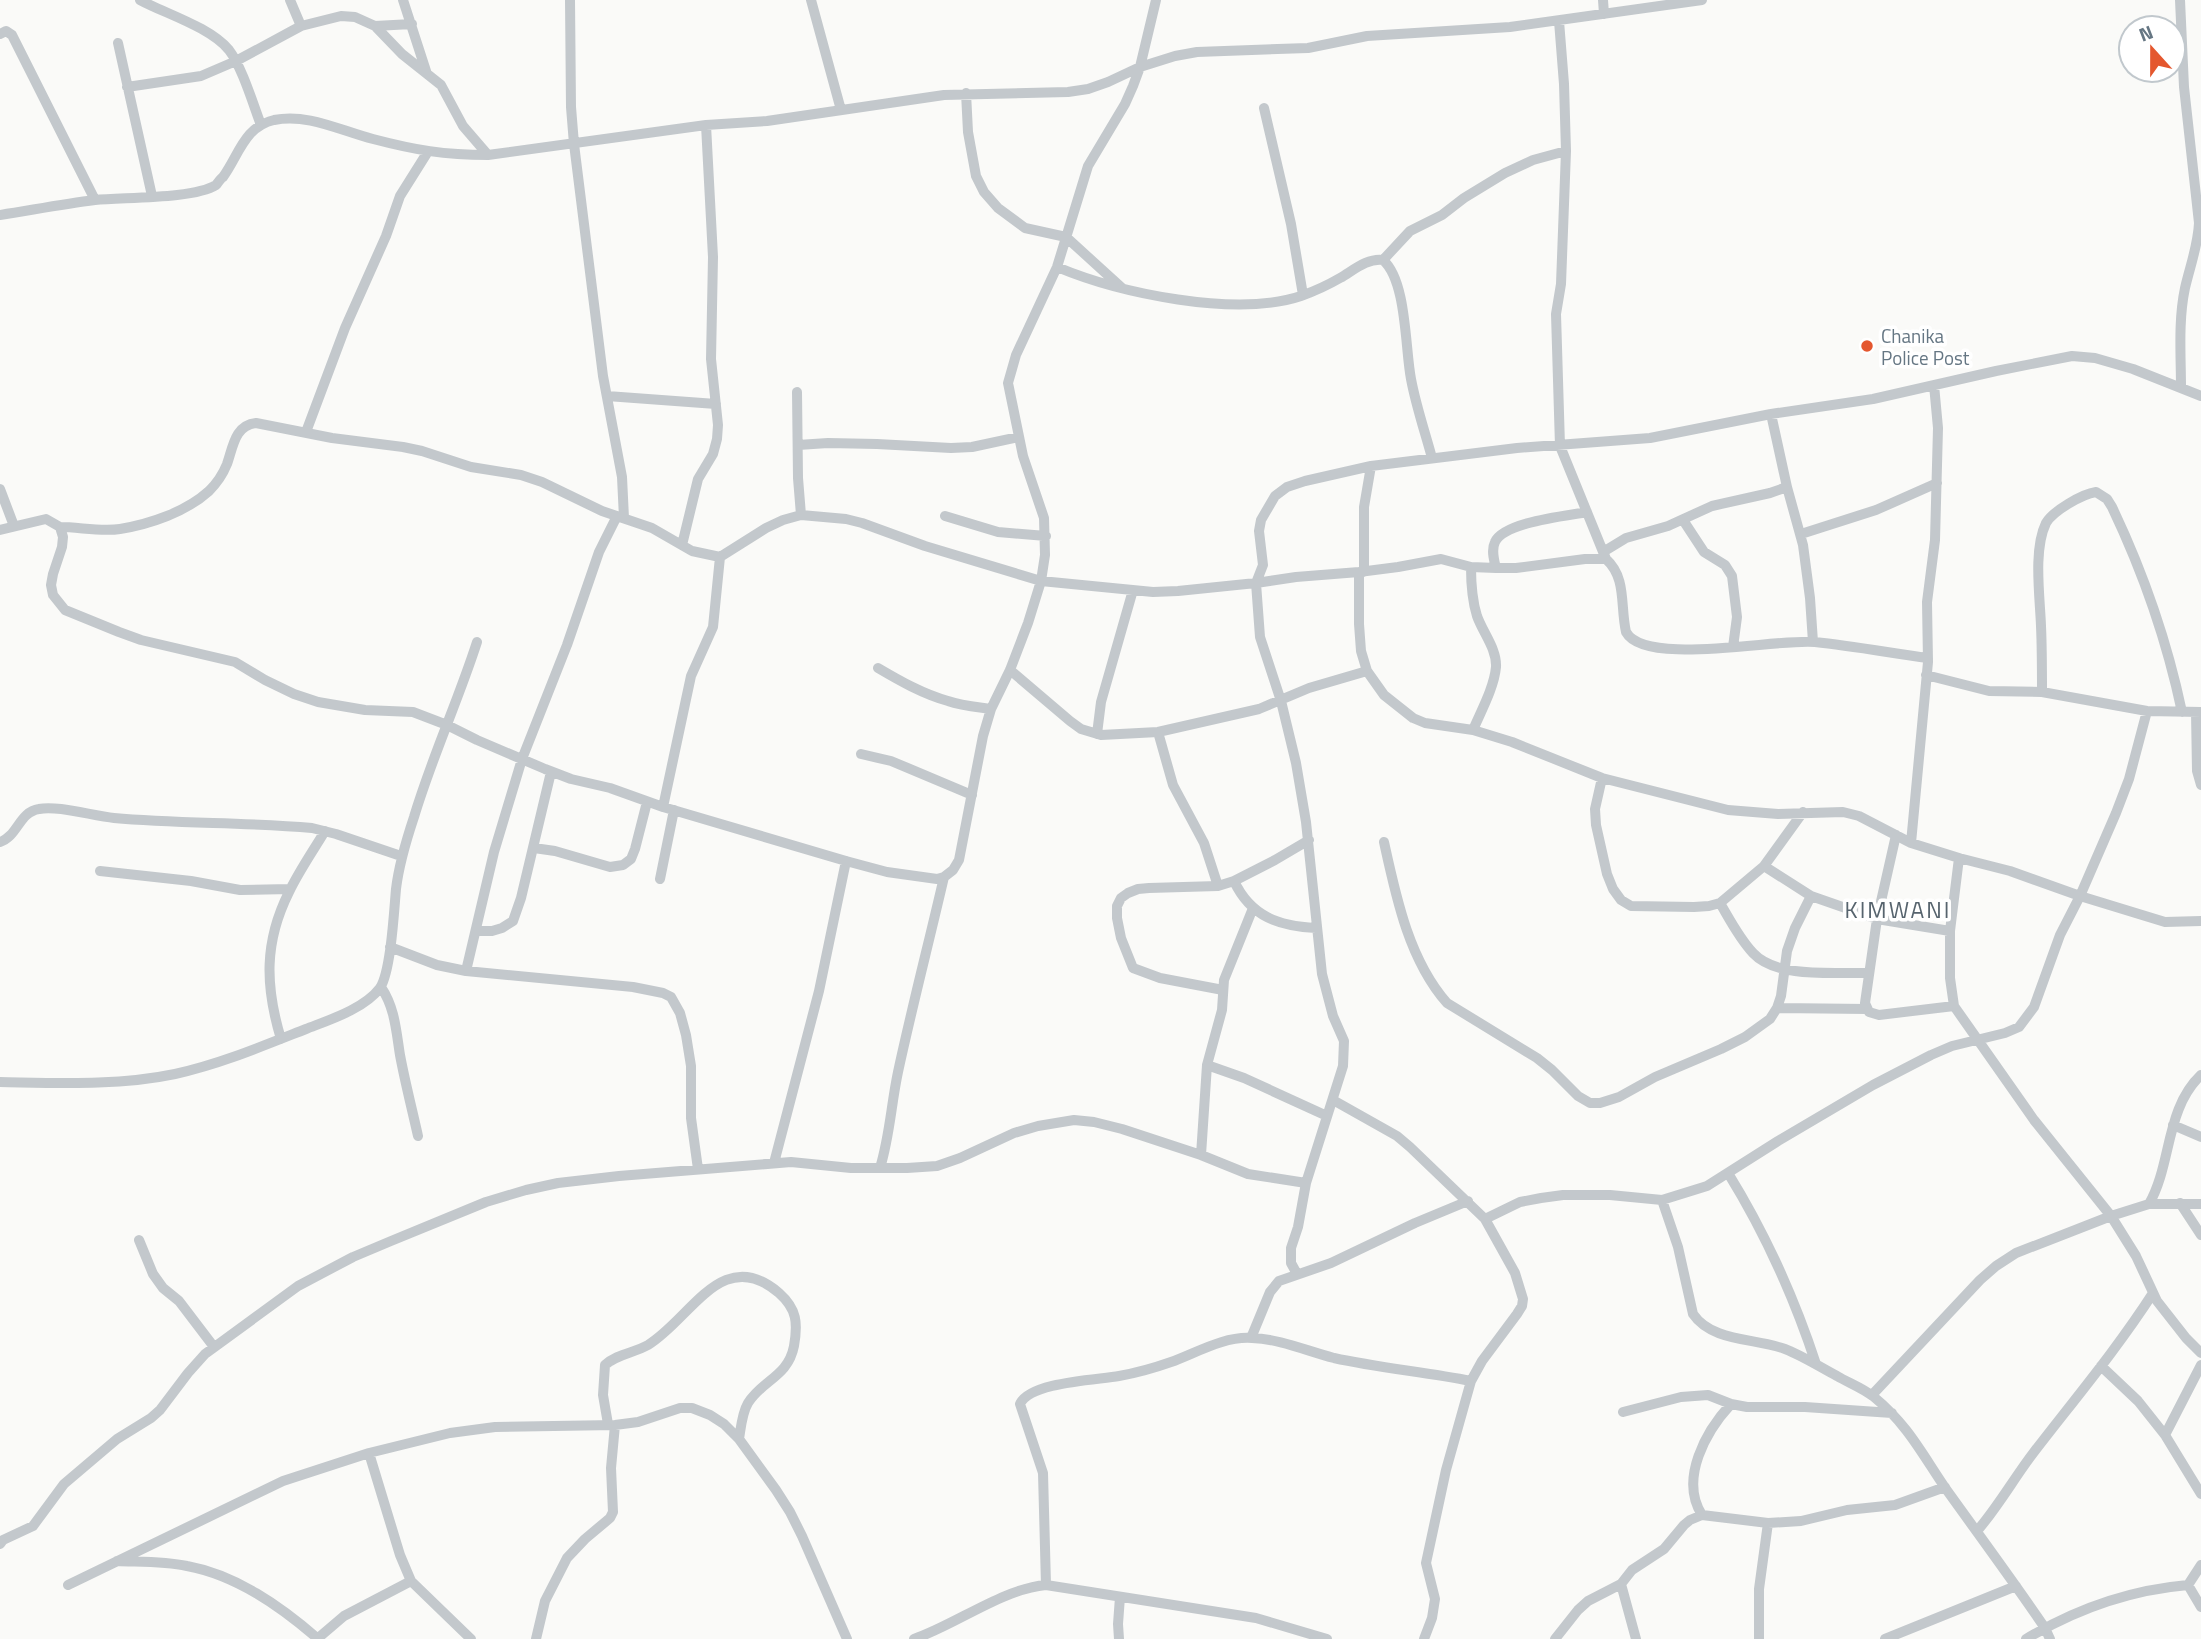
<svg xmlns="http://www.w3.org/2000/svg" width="2201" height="1639" font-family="'Titillium Web',sans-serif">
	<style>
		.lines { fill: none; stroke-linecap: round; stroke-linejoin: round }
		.minor { stroke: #c3c8cc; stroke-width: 10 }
		.poi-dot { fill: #e4572e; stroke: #fff; stroke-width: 2.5 }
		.labels { text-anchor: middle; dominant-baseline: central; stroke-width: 7; stroke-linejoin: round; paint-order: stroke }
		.poi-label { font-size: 19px; fill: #657683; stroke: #fff; text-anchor: start }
		.quarter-label { font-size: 23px; letter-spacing: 2px; fill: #57646e; stroke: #fff }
	</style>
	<rect width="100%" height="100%" fill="#fafaf8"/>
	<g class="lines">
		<path class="minor" d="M140,0C166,14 210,27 229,50C242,67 253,104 261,125
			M290,0L301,26
			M403,0L427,74
			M570,0L571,107L574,144L603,376L622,477L624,518
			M811,0L841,110
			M1603,0L1604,14
			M2180,0L2184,87L2199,223C2198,246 2190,266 2185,288C2178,321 2181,356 2181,388
			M1559,21L1564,84L1566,151L1561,284L1556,314L1560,446L1606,559
			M375,26L412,24
			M0,34L6,31L12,35L95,200
			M118,43L152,196
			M127,87L201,76L236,61L301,26L341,16L355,17L375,26L402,54L441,85L463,126L488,155
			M966,93L968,132L976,176L984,192L998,208L1025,228L1066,237L1122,288
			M1264,108L1291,224L1303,295
			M0,215C32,210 63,204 95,200C124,197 194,199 216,185C217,184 221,178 223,177C239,155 244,127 274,120C308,113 341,131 373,139C415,150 444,155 488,155L706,125L767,121L944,95L1068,92L1088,89L1108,82L1140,67L1175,56L1197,52L1308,48L1367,36L1510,27L1702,0
			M1383,260L1410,231L1442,215L1464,198L1505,173L1533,160L1566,151
			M1057,267C1119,293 1236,318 1301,296C1315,291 1328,285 1340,278C1354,270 1367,258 1383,260C1407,281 1405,349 1411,379C1416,406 1425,432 1432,458
			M797,392L798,478L801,515
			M607,396L716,404
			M1771,414L1787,487L1803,545L1810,598L1813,642
			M306,432L345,328L386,236L400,196L427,153
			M798,445L828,443L877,444L951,448L972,447L1019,437
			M0,489L14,526
			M945,516L998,532L1046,536
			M1683,520L1704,552L1725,565L1732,576L1737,617L1733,647
			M60,527C79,527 101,532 120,529C150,524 186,512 209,491C217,483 223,474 227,464C233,447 235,425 256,423L332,438L403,447L422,451L471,467L521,475L542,482L602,511L652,528L692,551L720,557L766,528L783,520L801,515L846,519L862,523L925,546L1041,581L1153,592L1178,591L1256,583L1296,577L1359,572L1398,567L1441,559L1471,567L1496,568H1516L1585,559H1606C1627,578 1620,606 1626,632C1645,667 1778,638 1815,642C1853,646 1891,653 1928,658
			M0,530L46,519L60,527L63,537L62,547L53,574L51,585L53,595L65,610L119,632L141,640L235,662L265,680L294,694L318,702L365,710L413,712L447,725L477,740L545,769L571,779L610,788L663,807L846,861L887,872L937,879L944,877L953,870L959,860L983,736L991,709L1010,670L1028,623L1041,581L1045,555L1044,518L1023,456L1008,383L1016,355L1057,267L1088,166L1125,104L1133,86L1140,67L1156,0
			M1801,534L1876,510L1937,483
			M682,545L698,479L713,454L717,439L718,425L711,359L713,257L706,125
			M1603,552L1626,538L1668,526L1712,506L1770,493L1787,487
			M1471,567C1471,584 1472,600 1477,616C1483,633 1497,649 1496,667C1494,688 1481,711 1473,730
			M1496,568C1494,560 1491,550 1495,542C1504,522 1566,516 1587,512
			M1359,572V624L1361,651L1367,671L1384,695L1413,718L1425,723L1473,730L1512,742L1602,778L1728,810L1778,814L1843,812L1859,816L1911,843L1959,858L2010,871L2080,896L2165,922L2201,921
			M1364,572V507L1371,466
			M878,668C900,681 923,694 948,701C962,706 977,707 991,709
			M1010,670L1070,721L1081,729L1101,735L1158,732L1259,709L1309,688L1367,671
			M1926,675L1989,691L2042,692L2147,711L2201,712
			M2042,692C2042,670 2042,648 2041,626C2040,597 2033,550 2046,523C2053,511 2082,494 2096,492L2107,499L2112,507C2143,572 2167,641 2182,712
			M2196,712L2197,771L2201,785
			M1158,732L1173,785L1204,843L1218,886
			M1097,734L1101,702L1133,590
			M861,754L891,761L972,795
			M1602,778L1595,809L1596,825L1607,874L1613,889L1621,900L1631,906L1694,907L1709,906L1720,903L1764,866L1803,812
			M663,807L691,676L713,627L720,557
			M1896,835L1877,919L1865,1003L1869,1012L1879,1015L1954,1006
			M0,842C18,836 19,812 39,809C57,805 93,816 114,818C180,824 246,822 312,828L336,834L401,856
			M1384,842C1396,897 1409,960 1447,1003L1537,1058L1552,1070L1578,1096L1590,1103H1600L1619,1097L1655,1077L1721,1049L1745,1037L1770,1019L1777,1008L1781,996L1787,951L1795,928L1811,896
			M1911,843L1928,662L1927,602L1935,540L1938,428L1934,385
			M534,848L555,851L610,867L623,865L631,859L635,849L647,802
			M1959,858L1950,931V978L1954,1006L2034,1120L2111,1216L2136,1256L2157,1301L2186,1338L2201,1353
			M1764,866L1811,896L1877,919L1950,931
			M100,871L191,881L240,890L290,889
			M660,879L674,810
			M1234,881C1251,917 1279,926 1316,928
			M1720,903C1730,920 1739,938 1753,953C1777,979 1835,972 1868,973
			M476,931H492L502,928L513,921L521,898L551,772
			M390,947L437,965L466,971L633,987L663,993L671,997L680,1013L686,1035L691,1066V1118L698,1169
			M466,971L494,852L522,759L567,645L599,552L617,516
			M381,987C395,1008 396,1030 400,1055C405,1082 412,1109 418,1136
			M1223,990L1160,978L1133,968L1121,938L1117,918V906L1121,898L1128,893L1138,889L1149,888L1218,886L1234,881L1275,860L1309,840
			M1777,1008L1867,1009
			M281,1039C265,986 264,942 289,892C299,871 313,851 325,831
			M1207,1065L1244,1078L1327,1116
			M0,1082C58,1083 118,1086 175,1074C220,1064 263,1046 306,1029C329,1020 364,1009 380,988C391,971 394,911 396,889C399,864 406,841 414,817C432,757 458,701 477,642
			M1333,1100L1397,1136L1410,1147L1485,1219L1515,1273L1523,1299L1522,1306L1517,1314L1482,1361L1471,1381L1446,1470L1426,1563L1435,1599L1432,1618L1424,1639
			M2173,1125L2201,1137
			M1201,1155L1207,1065L1222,1010L1224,980L1253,908
			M774,1163L819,991L846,861
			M880,1168C890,1135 891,1105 898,1072C912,1007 929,942 944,877
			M1728,1173C1765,1233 1794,1297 1816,1364
			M1662,1200L1678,1247L1693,1314C1712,1342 1755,1338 1785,1349C1803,1356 1820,1367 1837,1376C1849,1383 1863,1388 1874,1397C1908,1425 1922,1454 1946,1489C1979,1535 2013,1581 2045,1628L2050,1639
			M2180,1203L2201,1235
			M2149,1204C2172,1164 2165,1109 2201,1075
			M1485,1219L1520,1202L1541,1198L1563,1195H1610L1662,1200L1707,1186L1778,1141L1873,1085L1931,1055L1952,1046L2005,1033L2019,1027L2034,1007L2060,935L2080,896L2116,813L2129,779L2147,711
			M139,1240L153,1274L163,1288L179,1301L214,1347
			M1297,1274L1291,1263V1248L1298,1227L1306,1183L1343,1066L1344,1041L1333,1016L1322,974L1306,822L1296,763L1281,701L1260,637L1256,583L1263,565L1259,531L1261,520L1275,496L1287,487L1305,481L1371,466L1517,448L1650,438L1771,414L1873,399L1996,371L2072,356L2095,358L2133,369L2201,396
			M1251,1338L1270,1292L1279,1281L1331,1263L1415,1223L1468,1201
			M2101,1366L2138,1401L2165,1435L2201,1494
			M1872,1395L1980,1280L1996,1266L2016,1253L2111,1216L2149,1204H2201
			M1731,1404C1706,1431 1679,1479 1702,1515L1768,1523L1801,1521L1847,1510L1895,1505L1945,1487
			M1623,1412L1681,1397L1708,1395L1731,1404L1747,1407H1805L1892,1413
			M608,1424L603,1395L605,1365C617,1354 634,1353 648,1345C691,1319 722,1244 779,1293C797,1309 798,1323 794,1346C788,1377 762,1380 748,1403C742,1413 741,1427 739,1439
			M2165,1435L2201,1365
			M369,1453L400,1555L411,1581L471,1639
			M1977,1531C1998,1507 2014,1478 2034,1452C2074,1400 2117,1349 2153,1293
			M0,1544L3,1540L33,1526L64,1484L117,1439L151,1418L160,1410L188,1373L205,1354L298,1286L353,1257L391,1241L486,1202L526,1190L558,1183L619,1176L791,1162L851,1168H907L937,1166L960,1158L1014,1133L1038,1126L1074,1120L1094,1122L1122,1129L1201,1155L1248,1174L1306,1183
			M117,1561C140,1562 164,1561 187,1566C236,1575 280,1606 317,1638
			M2201,1565L2188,1585L2201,1607
			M1621,1584L1636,1639
			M68,1585L283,1481L369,1453L450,1433L495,1427L615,1425L638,1422L680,1408H692L710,1415L724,1424L739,1439L776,1490L790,1512L802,1536L847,1639
			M1046,1585L1043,1473L1020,1404C1030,1382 1096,1380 1119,1376C1136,1373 1154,1368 1171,1362C1196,1353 1224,1336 1252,1338C1280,1339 1307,1351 1334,1358C1379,1368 1426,1372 1471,1381
			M317,1639L344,1616L411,1581
			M536,1639L545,1601L567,1558L585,1539L610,1518L613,1512L611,1468L615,1425
			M914,1639C957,1624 1002,1589 1046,1585L1256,1618L1327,1639
			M1119,1639L1118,1624L1120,1597
			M1555,1639L1578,1610L1588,1601L1621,1584L1632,1570L1664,1549L1684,1525L1690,1520L1702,1515
			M1759,1639V1589L1768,1523
			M1885,1639L2016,1586
			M2026,1639C2076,1609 2130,1590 2188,1585"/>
	</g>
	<circle class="poi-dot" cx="1867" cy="346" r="7"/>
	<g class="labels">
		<g class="poi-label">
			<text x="1881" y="335">Chanika<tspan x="1881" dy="22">Police Post</tspan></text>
		</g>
		<g class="quarter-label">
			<text x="1898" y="909">KIMWANI</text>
		</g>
	</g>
	<g transform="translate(2152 49) rotate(339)"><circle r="33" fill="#ffffff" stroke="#c1c8cd" stroke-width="2"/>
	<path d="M0-5L12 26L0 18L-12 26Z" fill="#e4572e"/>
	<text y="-10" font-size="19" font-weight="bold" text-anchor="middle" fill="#657683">N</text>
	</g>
</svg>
